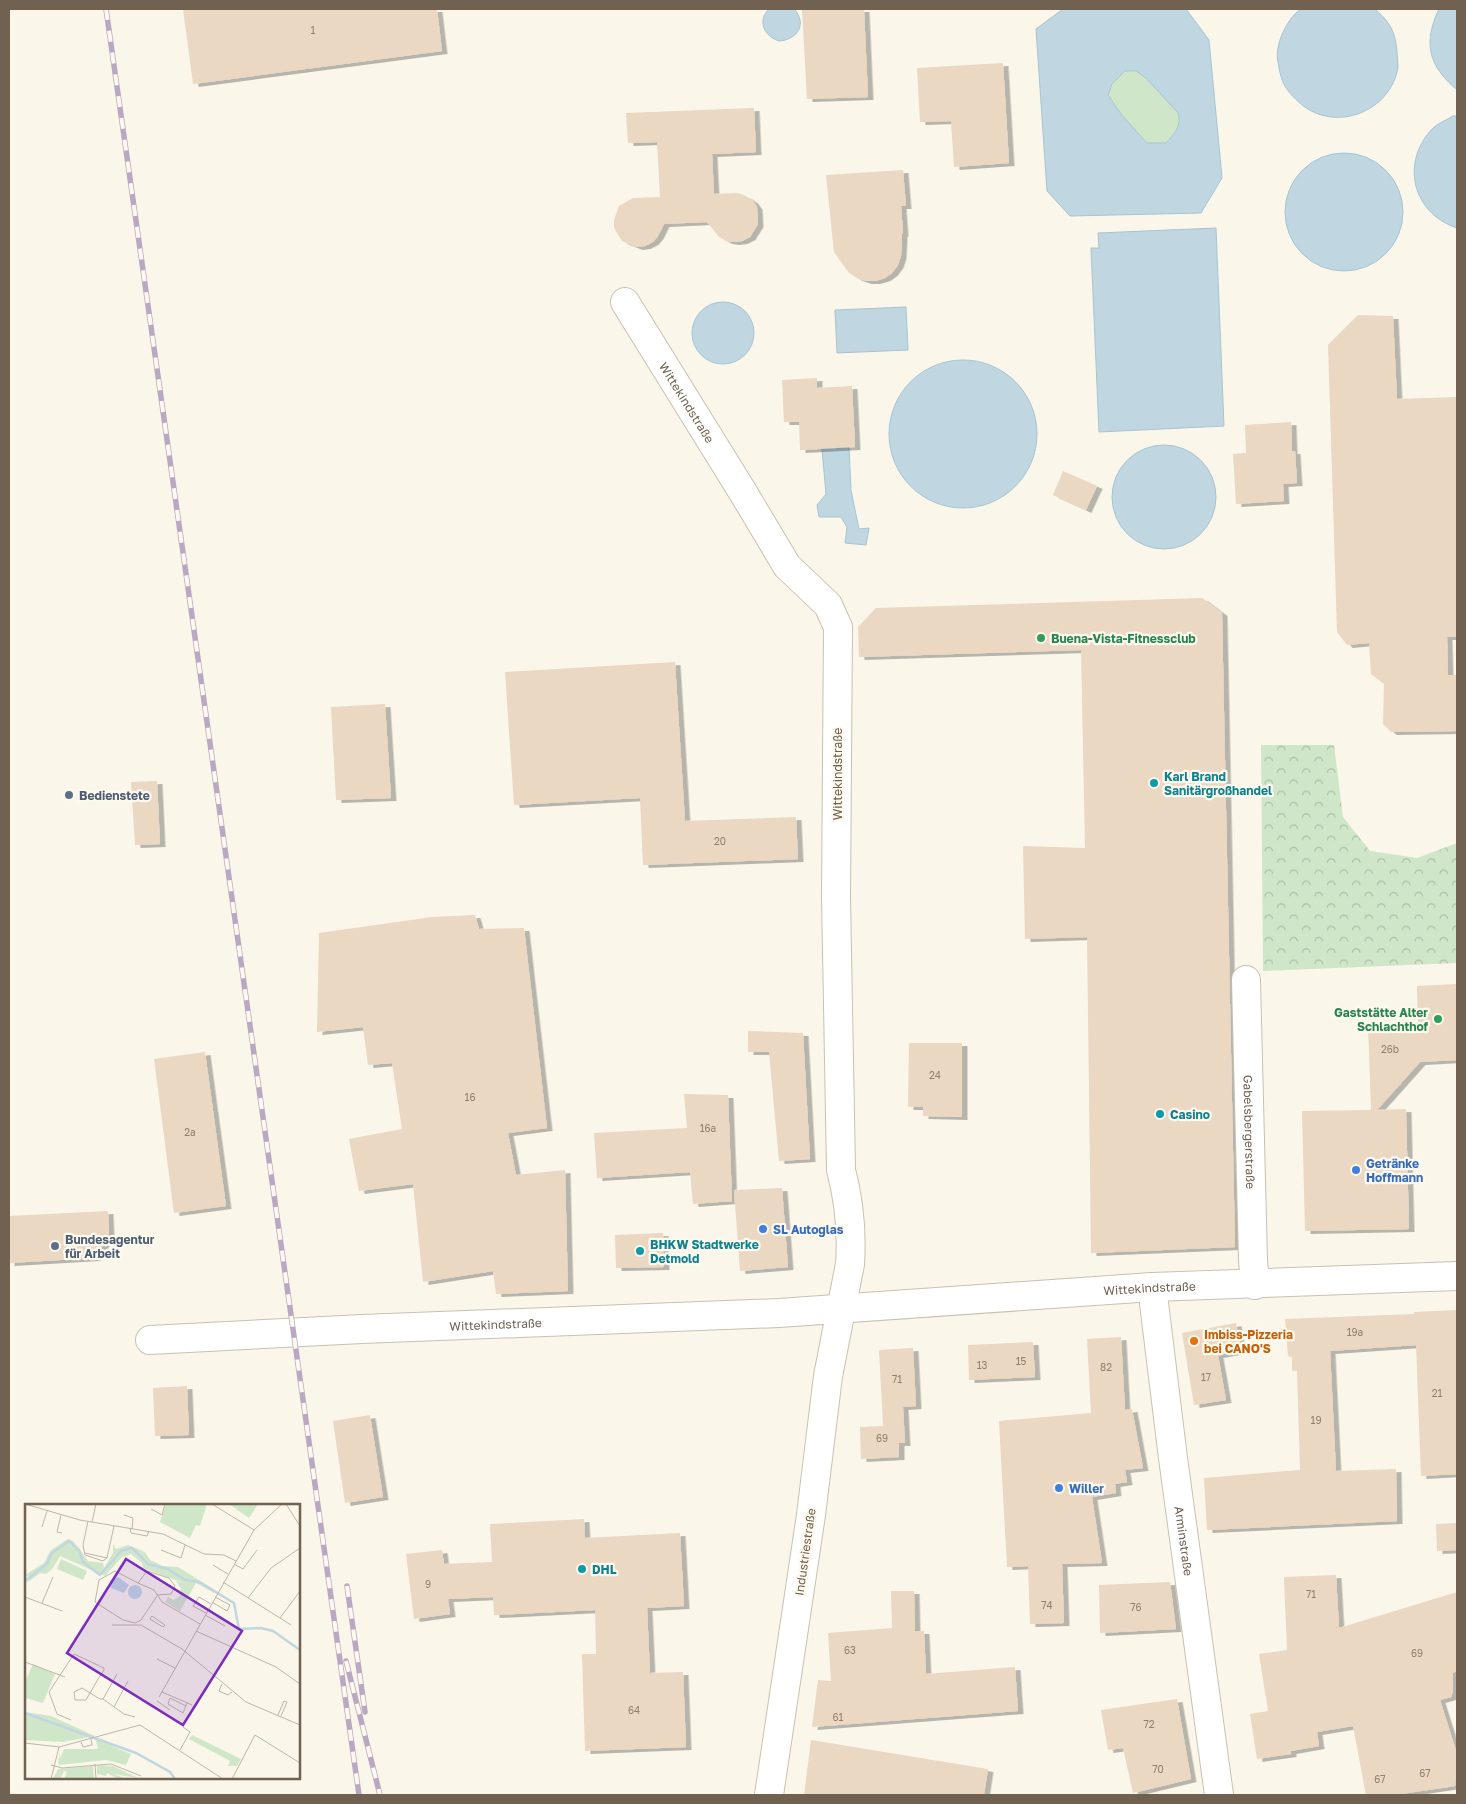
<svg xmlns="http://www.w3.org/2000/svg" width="1466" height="1804" font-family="'Golos Text',sans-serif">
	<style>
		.green { fill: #d0e6c9 }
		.forest { fill: url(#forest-crowns) }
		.water { fill: #c0d7e1; stroke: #a7c4d1; fill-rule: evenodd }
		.building { fill: #ead8c2; filter: url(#shadow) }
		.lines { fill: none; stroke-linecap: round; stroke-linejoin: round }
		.minor-casing { stroke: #cac0b0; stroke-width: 30 }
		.minor { stroke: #fff; stroke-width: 28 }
		.rail-casing { stroke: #baa8c2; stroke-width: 5.5 }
		.rail { stroke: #fdf9ef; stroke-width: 4; stroke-dasharray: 11; stroke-linecap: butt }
		.leisure-dot { fill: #2e9e5b; stroke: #fdf9ef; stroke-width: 2 }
		.culture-dot { fill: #0f9aa8; stroke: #fdf9ef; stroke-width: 2 }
		.service-dot { fill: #5c6f8a; stroke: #fdf9ef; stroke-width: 2 }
		.shop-dot { fill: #3f7fe0; stroke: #fdf9ef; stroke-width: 2 }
		.food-dot { fill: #e8710a; stroke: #fdf9ef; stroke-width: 2 }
		.labels { text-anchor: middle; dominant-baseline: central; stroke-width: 4.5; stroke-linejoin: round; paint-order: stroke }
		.number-label { font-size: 10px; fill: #8f7f6c }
		.street-label { font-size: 12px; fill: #716150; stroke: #fdf9ef }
		.leisure-label { font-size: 12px; font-weight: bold; fill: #27864d; stroke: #fdf9ef; text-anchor: start }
		.culture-label { font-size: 12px; font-weight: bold; fill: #0d838f; stroke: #fdf9ef; text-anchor: start }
		.service-label { font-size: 12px; font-weight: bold; fill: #4e5e75; stroke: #fdf9ef; text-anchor: start }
		.shop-label { font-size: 12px; font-weight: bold; fill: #366cbe; stroke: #fdf9ef; text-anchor: start }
		.food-label { font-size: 12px; font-weight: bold; fill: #c56008; stroke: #fdf9ef; text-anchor: start }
		.inset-river { fill: none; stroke: #c0d7e1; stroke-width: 2.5 }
		.inset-road { fill: none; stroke: #bfb6a7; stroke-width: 1 }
		.view { fill: #7b2cbf; fill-opacity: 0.15; stroke: #7b2cbf; stroke-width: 2.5 }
		.inset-edge { fill: none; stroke: #716150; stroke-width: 2.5 }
	</style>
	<defs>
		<pattern id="forest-crowns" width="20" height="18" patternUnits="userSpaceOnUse" patternTransform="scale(1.25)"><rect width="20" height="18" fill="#d0e6c9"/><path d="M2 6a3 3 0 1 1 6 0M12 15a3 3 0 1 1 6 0" fill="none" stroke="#adbea6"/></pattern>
		<filter id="shadow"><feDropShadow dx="5.5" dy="3" stdDeviation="0" flood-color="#0004"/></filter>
	</defs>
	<rect width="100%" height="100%" fill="#faf6e9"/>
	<path class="green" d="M1125,71H1136L1146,78L1178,113C1182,126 1174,134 1166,143H1147L1121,114L1107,95L1112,84Z"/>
	<path class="forest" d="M1261,745H1334L1343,817L1370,851L1417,858L1457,843V963L1263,971Z"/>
	<path class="water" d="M769,9H794C808,24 797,40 779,41C764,36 757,21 769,9Z
		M1063,9H1186L1209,40L1222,178L1201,213L1070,216L1047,191L1036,29ZM1125,71H1136L1146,78L1178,113C1182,126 1174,134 1166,143H1147L1121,114L1108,95L1112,84Z
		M1301,9H1375C1379,13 1385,18 1388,23C1394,31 1396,41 1397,51C1397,56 1398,62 1398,67C1391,112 1335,133 1301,104C1285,90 1281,82 1278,62C1274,46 1287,18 1301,9Z
		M1439,9H1457V90C1428,65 1423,43 1439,9Z
		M1453,116H1457V228C1412,213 1400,162 1433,128C1438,123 1447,120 1453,116Z
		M1285 212a59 59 0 1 1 118 0a59 59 0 1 1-118 0Z
		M1216,228L1224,426L1099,432L1091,248H1099L1098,233Z
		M692 333a31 31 0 1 1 62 0a31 31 0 1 1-62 0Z
		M906,307L908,350L837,353L835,310Z
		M889 434a74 74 0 1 1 148 0a74 74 0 1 1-148 0Z
		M1112 497a52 52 0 1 1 104 0a52 52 0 1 1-104 0Z
		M849,447L851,490L859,529L869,528L866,545L845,543L847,527L841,517H819L817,505L826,494L822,449Z"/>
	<path class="building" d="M183,9H437L442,51L193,84Z
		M802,9H864L868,97L807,99Z
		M1003,63L1009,163L954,167L951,121L920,122L917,68Z
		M754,108L756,152L712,154L714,194L738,193L746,196L753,201L757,207L758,224L750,237L742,241L734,242L727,241L719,237L707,222L664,224L658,236L653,242L645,246L637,247L622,241L614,228V220L619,206L633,198L660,197L657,142L628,143L626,113Z
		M903,170L906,206H901L903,233L902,234L901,256L898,265L892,273L885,278L875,281H866L857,278L849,273L834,252L826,175Z
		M1358,315L1393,316L1397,399L1457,397V637H1447L1448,675H1457V731L1391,732L1383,724L1384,684L1371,674L1369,643L1347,645L1337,632L1328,345Z
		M817,378V388L852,386L855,447L800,450L799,422H784L782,380Z
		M1291,422L1292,451H1295L1297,483L1283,484L1284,501L1236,504L1233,454L1246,453L1245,425Z
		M1063,471L1097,486L1086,510L1053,495Z
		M1202,598L1222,613L1235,1247L1091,1253L1087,937L1025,939L1023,846L1085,848L1081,650L859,657L858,627L876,608Z
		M675,662L685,821L796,817L798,859L643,865L640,798L514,805L505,672Z
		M385,704L391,798L336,800L331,707Z
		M157,781L160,844L135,845L131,782Z
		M475,915L479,929L524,928L547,1128L508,1133L516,1175L565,1170L568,1291L496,1294L493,1271L423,1282L413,1184L359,1191L349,1139L402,1129L392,1063L368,1065L363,1027L317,1032L319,933L432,917Z
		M1457,984V1060L1420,1062L1377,1110L1406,1109L1409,1229L1305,1231L1302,1111L1371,1110L1368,1025L1418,1023L1417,986Z
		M748,1031L803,1033L810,1159L779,1161L769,1052H748Z
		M909,1043H962V1117L923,1116V1107H908Z
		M205,1052L226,1206L174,1213L154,1059Z
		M684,1094L728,1095L732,1201L693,1204L690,1172L597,1178L594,1133L687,1128Z
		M782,1188L788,1267L740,1271L734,1190Z
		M108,1211L109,1235L95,1258L9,1263V1216Z
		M663,1233L664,1267L616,1268L615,1235Z
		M1457,1310V1474L1421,1476L1416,1345L1330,1351L1336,1471L1396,1469L1397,1521L1207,1530L1204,1478L1300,1470L1297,1371H1292V1357L1288,1356L1285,1319L1414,1314V1312Z
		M1236,1323L1241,1351L1218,1355L1226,1400L1194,1405L1182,1333Z
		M1121,1337L1125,1410L1132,1409L1143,1468L1125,1470L1127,1482L1115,1484L1116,1493L1092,1497L1102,1563L1062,1564L1064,1623L1030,1624L1028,1566L1007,1567L999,1421L1091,1413L1087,1339Z
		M1033,1342L1035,1377L969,1380L968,1345Z
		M913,1348L916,1406L903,1407L905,1443H899V1457L861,1459L860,1427L883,1426L879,1350Z
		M187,1386L189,1435L155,1436L153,1388Z
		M370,1415L383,1497L345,1503L333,1421Z
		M584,1519L585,1538L680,1533L684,1606L647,1608L650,1673L683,1672L686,1747L585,1751L582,1654H596L595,1610L494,1615L493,1597L448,1599L450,1614L414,1619L406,1554L442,1550L444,1564L492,1562L490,1524Z
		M1457,1523V1550L1437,1551L1436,1524Z
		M1336,1575L1339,1628L1457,1592V1671L1453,1673V1691L1451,1697L1440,1700L1457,1754L1455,1786L1394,1795H1366L1353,1726L1317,1732L1319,1746L1291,1751V1754L1257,1759L1250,1714L1268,1711L1259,1654L1287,1650L1284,1577Z
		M1170,1582L1176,1629L1100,1633L1099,1585Z
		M891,1591H914L915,1631H924L926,1674L1015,1667L1018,1711L812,1727L818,1680L831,1681L828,1633L892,1628Z
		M1177,1699L1191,1779L1133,1793L1123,1748L1108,1750L1101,1710Z
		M811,1740L988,1769L984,1795H804Z"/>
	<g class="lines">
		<g class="minor-casing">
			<g id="minor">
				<path id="s1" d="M625,302L744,494L787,566L828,605L838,627L836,896L841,1170C849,1200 852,1233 850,1264L828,1376L811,1515L769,1795"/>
				<path id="s2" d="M1246,980L1253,1260L1255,1285"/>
				<path id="s3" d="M1152,1287L1173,1458L1219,1795"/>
				<path id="s4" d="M150,1340L362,1329L779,1313L1152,1287L1457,1276"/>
			</g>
		</g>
		<use href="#minor" class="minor"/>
		<g class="rail-casing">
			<path id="rail" d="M106,9L359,1795
				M347,1586L365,1712
				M346,1661L380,1795"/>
		</g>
		<use href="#rail" class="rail"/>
	</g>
	<g class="leisure-dot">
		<circle cx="1041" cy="638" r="5"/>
		<circle cx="1438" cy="1019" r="5"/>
	</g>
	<g class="culture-dot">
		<circle cx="1154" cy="783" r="5"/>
		<circle cx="1160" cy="1114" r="5"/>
		<circle cx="640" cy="1251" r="5"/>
		<circle cx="582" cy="1569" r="5"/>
	</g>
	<g class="service-dot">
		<circle cx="69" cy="795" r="5"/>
		<circle cx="55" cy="1246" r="5"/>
	</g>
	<g class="shop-dot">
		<circle cx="1356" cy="1170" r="5"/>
		<circle cx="763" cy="1229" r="5"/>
		<circle cx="1059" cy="1488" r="5"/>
	</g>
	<circle class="food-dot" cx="1194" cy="1341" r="5"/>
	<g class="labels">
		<g class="number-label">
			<text x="313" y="30">1</text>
			<text x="720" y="841">20</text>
			<text x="1390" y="1049">26b</text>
			<text x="935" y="1075">24</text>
			<text x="470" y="1097">16</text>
			<text x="708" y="1128">16a</text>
			<text x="190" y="1132">2a</text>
			<text x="1355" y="1332">19a</text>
			<text x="1021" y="1361">15</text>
			<text x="982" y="1365">13</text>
			<text x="1106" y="1367">82</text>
			<text x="1206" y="1377">17</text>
			<text x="897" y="1379">71</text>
			<text x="1437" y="1393">21</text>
			<text x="1316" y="1420">19</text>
			<text x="882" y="1438">69</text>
			<text x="428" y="1584">9</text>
			<text x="1311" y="1594">71</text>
			<text x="1047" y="1605">74</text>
			<text x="1136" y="1607">76</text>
			<text x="850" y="1650">63</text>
			<text x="1417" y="1653">69</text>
			<text x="634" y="1710">64</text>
			<text x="838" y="1717">61</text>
			<text x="1149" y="1724">72</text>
			<text x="1158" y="1769">70</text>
			<text x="1425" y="1773">67</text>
			<text x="1380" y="1779">67</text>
		</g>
		<g class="street-label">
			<text stroke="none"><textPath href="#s1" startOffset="118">Wittekindstraße</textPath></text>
			<text transform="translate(837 774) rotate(-90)">Wittekindstraße</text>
			<text stroke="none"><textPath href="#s2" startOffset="152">Gabelsbergerstraße</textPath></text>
			<text stroke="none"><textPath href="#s4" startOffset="1001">Wittekindstraße</textPath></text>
			<text stroke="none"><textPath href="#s4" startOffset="346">Wittekindstraße</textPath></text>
			<text stroke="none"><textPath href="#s3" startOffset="256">Arminstraße</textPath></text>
			<text transform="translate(805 1552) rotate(-82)">Industriestraße</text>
		</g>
		<g class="leisure-label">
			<text x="1051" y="638">Buena-Vista-Fitnessclub</text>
			<text x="1428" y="1012" text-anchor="end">Gaststätte Alter<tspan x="1428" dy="14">Schlachthof</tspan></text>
		</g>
		<g class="culture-label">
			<text x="1164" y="776">Karl Brand<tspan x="1164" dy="14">Sanitärgroßhandel</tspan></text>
			<text x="1170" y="1114">Casino</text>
			<text x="650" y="1244">BHKW Stadtwerke<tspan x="650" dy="14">Detmold</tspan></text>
			<text x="592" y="1569">DHL</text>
		</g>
		<g class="service-label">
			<text x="79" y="795">Bedienstete</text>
			<text x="65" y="1239">Bundesagentur<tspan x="65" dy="14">für Arbeit</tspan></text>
		</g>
		<g class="shop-label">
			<text x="1366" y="1163">Getränke<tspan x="1366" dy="14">Hoffmann</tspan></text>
			<text x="773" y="1229">SL Autoglas</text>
			<text x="1069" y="1488">Willer</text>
		</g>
		<g class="food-label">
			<text x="1204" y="1334">Imbiss-Pizzeria<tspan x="1204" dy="14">bei CANO'S</tspan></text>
		</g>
	</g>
	<g transform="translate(25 1504)">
		<rect width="275" height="275" fill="#faf6e9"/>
		<path d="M204,0H233L224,14ZM8,160L30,170L18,199L0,194V178ZM0,208L26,212L70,232L38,238L0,236ZM73,236L106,250L101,261L81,256L34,261L33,259L35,248V255L39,245H73L71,237ZM72,261L88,262L113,274L88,270L102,275H93L82,269L81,272L72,270ZM68,262L69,275H39L42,268L39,267L35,275H28L33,265Z" fill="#d0e6c9"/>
		<path d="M141,0H182L175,22L171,21L165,34L135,18ZM43,35L48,37L63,57L78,59L79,64L88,49V40L91,45L103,41L120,48L125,56L138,62L153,63L190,86L189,89L171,79L155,107L140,98L143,93L148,96L154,93L156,85L151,77L159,79L118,64L117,59L106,50L97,53L80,72L35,52L28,64L21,70L15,69L2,79L5,74L0,71L19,59L26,46ZM167,231L216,255L212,262H203L205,257L164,235Z" fill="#d0e6c9"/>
		<path d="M36,55L62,67L58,76L32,65Z" fill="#d0e6c9"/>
		<path d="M93,73L104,81L99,89L86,84L85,77ZM103 88a7 7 0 1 1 14 0a7 7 0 1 1-14 0Z" fill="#c0d7e1"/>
		<path class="inset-river" d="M0,77L22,60L26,50L44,37L54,46L58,58L75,71L96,47L107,44L123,60L143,65L160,76L174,78L209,99L214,125L236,124L248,127L275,146M0,209L111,249L145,268L150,275"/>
		<path class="inset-road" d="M0,0L55,16L138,30L179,50L199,51L211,57M187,0L229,26M261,0L275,22M126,5L137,11L140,0M36,11L32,28L37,29M99,11L108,14L107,25M63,17L58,41L60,51L78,57L82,54L89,22M67,18L71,0M17,23L22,7M105,24L106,29L122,32L124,27M136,46L156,54L160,41M60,49L82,54M209,60L218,65L232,46M188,61L203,70M198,78L266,121M113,79L129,86L137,98L175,120M132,92L116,116L110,119L98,116L70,98L74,76L90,67L113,79L122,67L144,74L150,82L146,90L132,91M0,93L37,107M190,93L205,101L202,107M223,94L246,64L275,44M187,98L202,107M17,99L28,73M181,109L168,102L174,93L186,100M180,111L200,122M127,112L125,115L138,123M127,112L140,121L138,123M255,114L275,87M87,121H116L157,145L221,198L275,221M171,127L251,163L275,180M132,155L150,164M0,158L40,173M197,180L194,187L203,191L207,188M137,188L167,201M134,193L229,26L257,0M78,195L92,170M132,197L145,206M161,202L145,194L143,200L158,209L162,199M89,203L103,177M253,211L259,197L262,198L256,212M46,216L32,210L24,188L49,150L79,164V166L73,175L61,196H50L49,188L57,184L65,189L75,195H78L99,210L110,213M56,238L58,243L67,241L66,235M0,239L34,243L115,221L198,275M155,246L165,228L158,223M70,260L71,275M26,261L37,264L86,260L116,272M26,275L34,243M207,275L230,231L275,259"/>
		<path class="view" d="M101,55L217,127L158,221L42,149Z"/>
		<rect width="275" height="275" class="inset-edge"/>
	</g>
	<rect width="1466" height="1804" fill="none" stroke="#716150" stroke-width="20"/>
</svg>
